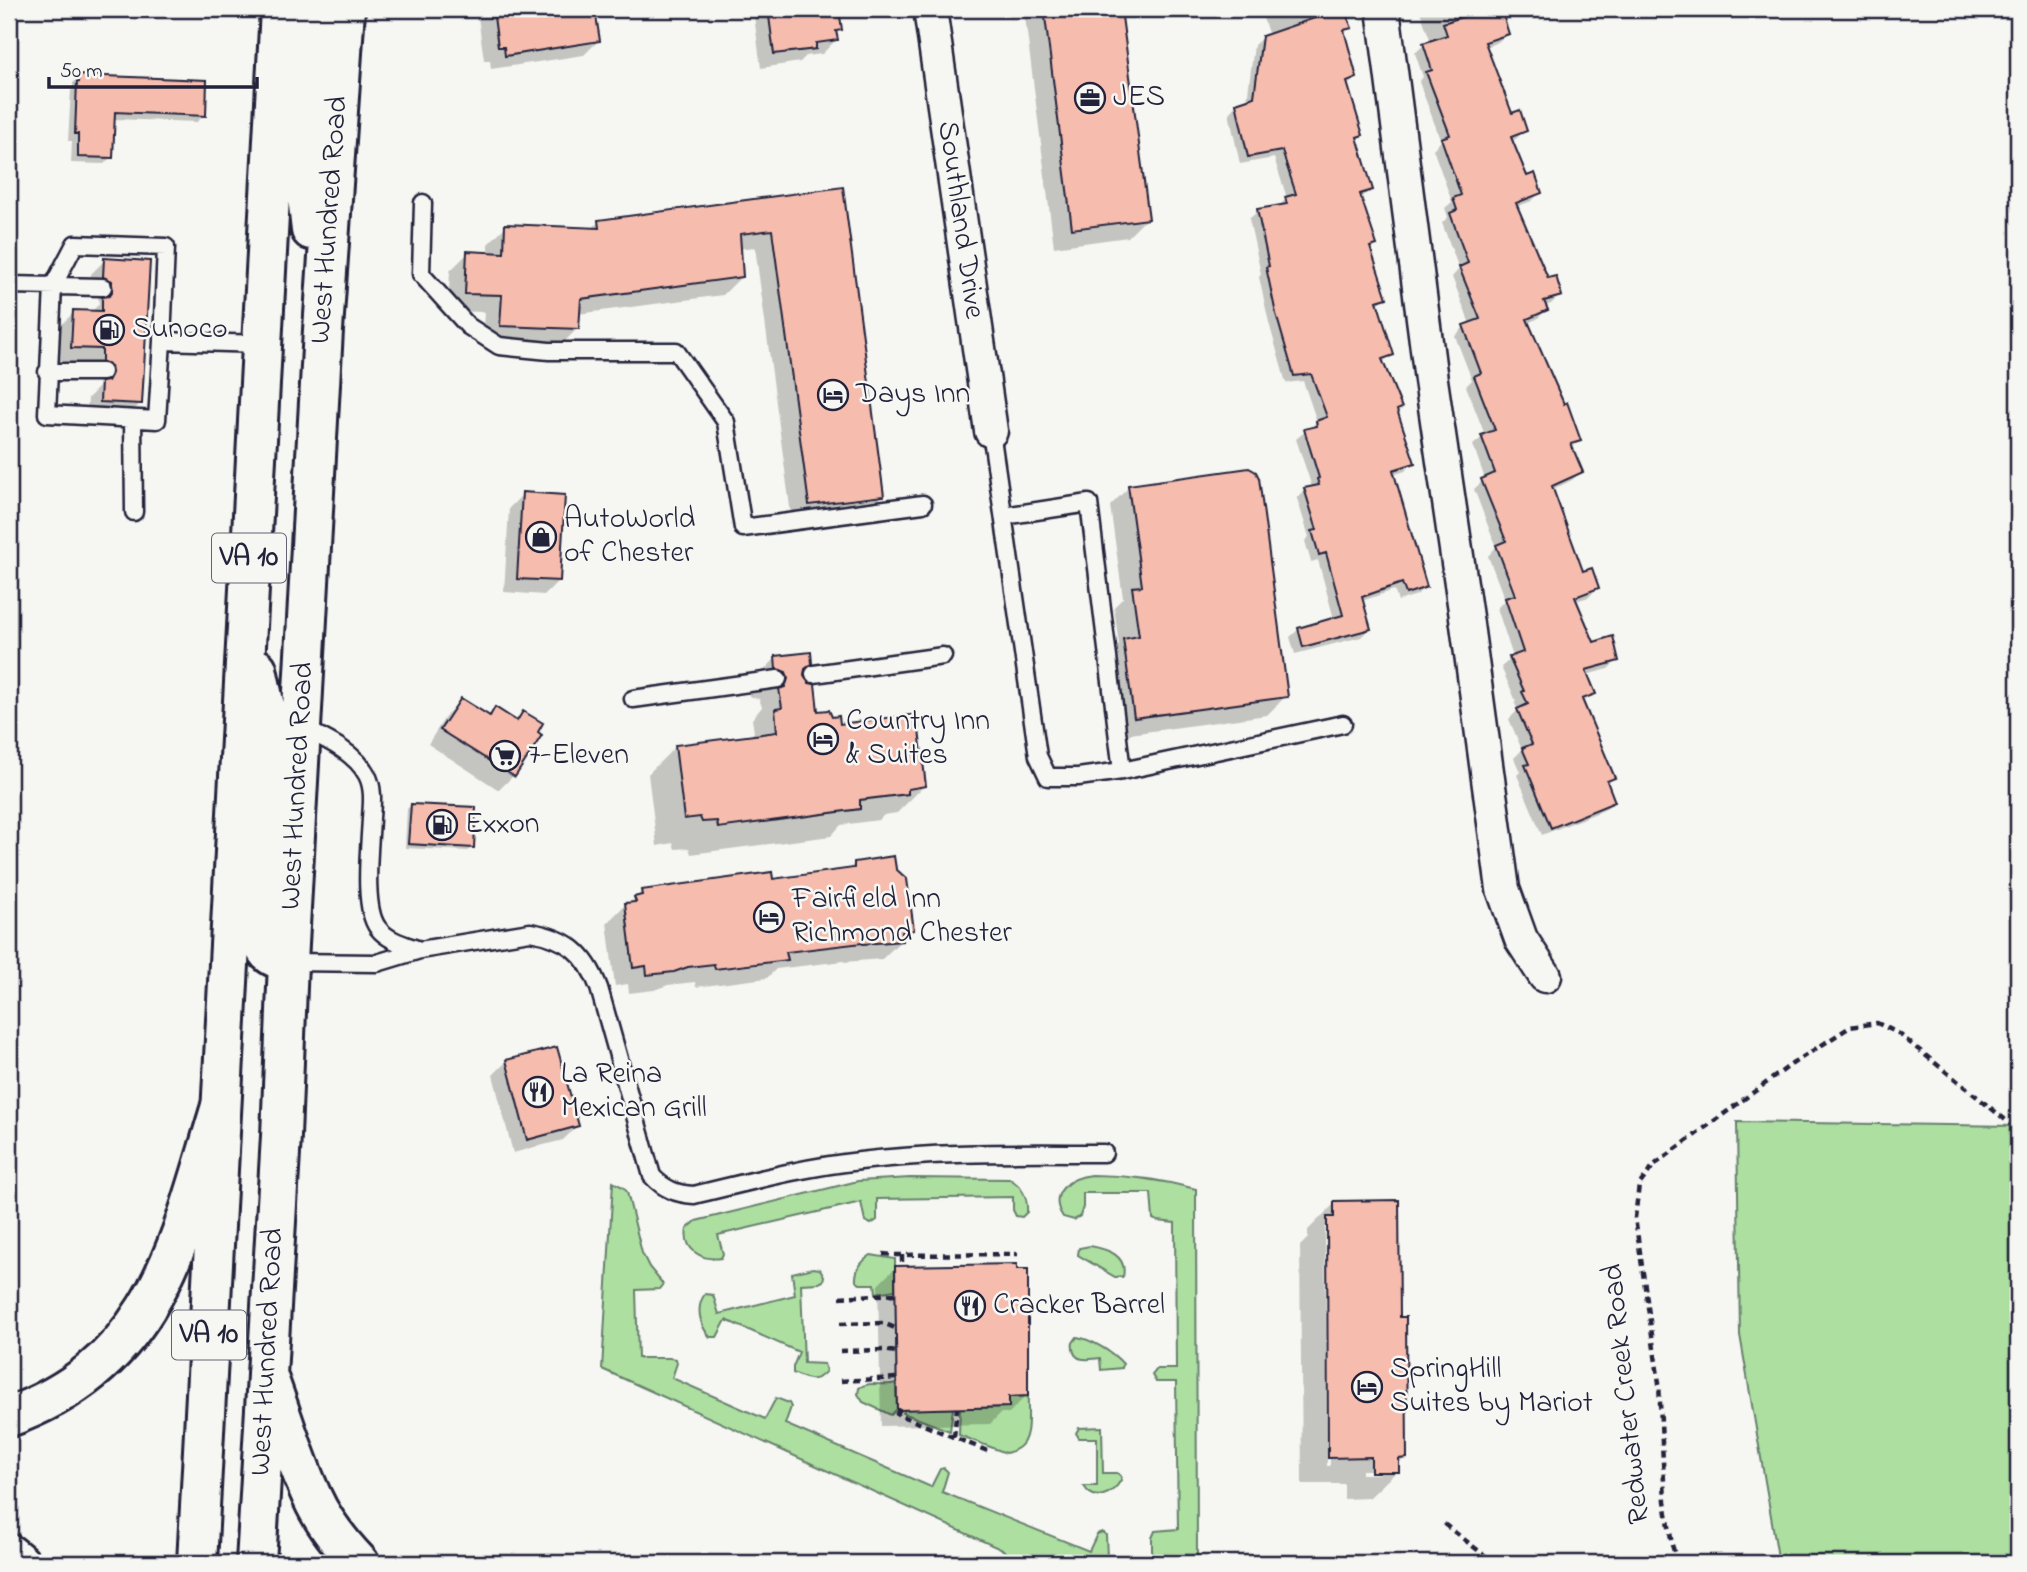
<svg xmlns="http://www.w3.org/2000/svg" width="2027" height="1572" font-family="'Indie Flower',sans-serif">
	<style>
		.green { fill: #acdfa0; stroke: #67806e; stroke-width: 2 }
		.shadow { fill: #0003; fill-rule: evenodd }
		.building { fill: #f6bdaf; stroke: #22223b; stroke-width: 2 }
		.lines { fill: none; stroke-linecap: round; stroke-linejoin: round }
		.lane-casing { stroke: #22223b; stroke-width: 21 }
		.street-casing { stroke: #22223b; stroke-width: 37 }
		.primary-casing { stroke: #22223b; stroke-width: 44 }
		.highway-casing { stroke: #22223b; stroke-width: 44 }
		.path { stroke: #22223b; stroke-width: 4.5; stroke-dasharray: 7 5; stroke-linecap: butt }
		.lane { stroke: #f6f6f2; stroke-width: 16 }
		.street { stroke: #f6f6f2; stroke-width: 32 }
		.primary { stroke: #f6f6f2; stroke-width: 38 }
		.highway { stroke: #f6f6f2; stroke-width: 38 }
		.labels { text-anchor: middle; dominant-baseline: central; stroke-width: 5; stroke-linejoin: round; paint-order: stroke }
		.shield { fill: #f6f6f2; stroke: #626272; stroke-width: 2 }
		.shield-label { font-size: 28px; font-weight: bold; fill: #22223b }
		.poi-label { font-size: 30px; fill: #22223b; stroke: #f6f6f2; text-anchor: start }
		.street-label { font-size: 30px; fill: #22223b; stroke: #f6f6f2 }
	</style>
	<rect width="100%" height="100%" fill="#f6f6f2"/>
	<filter id="ink" filterUnits="userSpaceOnUse"><feTurbulence type="fractalNoise" baseFrequency=".0143" numOctaves="2"/><feDisplacementMap in="SourceGraphic" scale="14" xChannelSelector="R" yChannelSelector="G"/><feConvolveMatrix kernelMatrix="1 2 1 2 8 2 1 2 1" color-interpolation-filters="sRGB"/></filter>
	<g filter="url(#ink)">
		<path class="green" d="M1737,1122L2018,1126V1563H1779L1740,1335Z
			M1092,1175C1127,1175 1162,1180 1196,1189L1197,1563H1013L1005,1551L602,1369L613,1182L623,1187L627,1192L642,1253L649,1267L663,1284L659,1289L636,1290L638,1358H669L676,1359L677,1363L672,1378L765,1419L776,1398L789,1403L791,1407L785,1424L931,1487L940,1469L944,1468L948,1472L942,1492L1089,1551L1097,1534L1102,1532L1106,1535L1107,1557L1152,1556V1538L1155,1531L1178,1529L1176,1382H1156L1152,1375L1157,1369H1176L1175,1223L1158,1221L1153,1219L1151,1193H1083V1207L1080,1216L1074,1220L1063,1217C1047,1193 1070,1177 1092,1175Z
			M910,1178L1010,1179C1022,1186 1028,1198 1027,1212L1022,1217L1016,1216L1013,1210V1197L877,1199V1220L871,1224L865,1221L861,1202L718,1235L723,1254L721,1258C702,1261 683,1250 687,1229L696,1221L858,1181Z
			M1090,1246C1107,1249 1128,1255 1123,1277H1115L1078,1255L1079,1248Z
			M871,1255L895,1259V1290L876,1293L875,1284H860L856,1281C855,1270 862,1261 871,1255Z
			M813,1268L820,1269L824,1276L823,1281L819,1283L801,1284L804,1363L824,1364L826,1371C816,1384 806,1379 793,1373V1367L799,1352L726,1320L717,1337H710C700,1326 695,1307 705,1294L713,1295L719,1314L795,1295L792,1273Z
			M1077,1337C1091,1339 1114,1353 1123,1364L1122,1368L1101,1370L1100,1358C1090,1359 1075,1363 1073,1349C1072,1342 1073,1343 1077,1337Z
			M896,1383L897,1409L891,1415L863,1402L858,1394L859,1388C869,1380 884,1387 896,1383Z
			M1028,1396C1027,1411 1032,1439 1018,1448C1014,1451 1010,1452 1006,1453L959,1435L960,1408L1009,1407V1397Z
			M953,1408L950,1431L903,1413L905,1409Z
			M1102,1427L1103,1473H1117L1121,1476V1480C1113,1494 1094,1504 1084,1486H1097V1438H1079L1076,1433L1079,1428Z"/>
		<path class="shadow" d="M487,9H593L598,41L584,55L491,69L490,60H484L478,17Z
			M753,9H837L840,29L835,34L836,40L822,54L806,56L800,62L761,68Z
			M1024,9H1120L1147,218L1128,237L1054,247Z
			M1260,9H1342L1350,27L1343,34L1355,78L1346,87L1361,134L1356,139L1371,189L1360,198L1375,244L1369,250L1385,298L1377,305L1392,354L1382,363L1400,408L1396,412L1413,462L1405,471L1393,475L1425,586L1417,595L1398,601L1394,590L1362,601L1369,629L1361,637L1295,654L1290,637L1299,629L1334,619L1318,560L1311,562L1305,541L1309,537L1297,498L1305,490L1312,487L1296,439L1317,422L1303,381L1286,383L1269,323L1259,277L1261,274L1249,219L1258,211L1277,208L1287,198L1274,158L1240,164L1229,113L1237,104L1247,101L1254,45L1263,37L1269,36Z
			M1419,9H1499L1507,34L1498,42L1485,47L1511,115L1525,130L1516,139L1510,141L1526,178L1540,192L1532,201L1515,207L1547,280L1560,295L1551,304L1544,306L1546,310L1537,319L1527,323L1579,441L1571,449L1581,472L1572,480L1552,490L1582,573L1597,588L1589,597L1575,601L1593,644L1617,660L1608,669L1586,675L1594,693L1582,703L1613,778L1606,785L1613,802L1604,810L1542,835L1517,775L1520,772L1514,758L1522,750L1509,719L1518,710L1514,702L1516,701L1501,667L1513,657L1497,608L1505,600L1488,556L1496,547L1474,489L1485,479L1473,445L1485,435L1466,386L1472,380L1455,336L1464,327L1470,324L1452,277L1459,269L1442,223L1448,217L1445,208L1452,202L1433,149L1441,141L1419,82L1423,77L1415,53L1424,45L1431,42Z
			M80,76L204,115L197,122L113,119L111,157L104,164L71,163L72,141H68L71,90L73,88V83Z
			M841,189L883,495L865,513L792,522L755,247L739,249L741,277L723,295L578,314V328L560,346L483,343L485,312L448,311L450,271L468,253L488,254V244L506,226L591,229L599,222Z
			M105,260L148,262L141,403L126,417L87,415L88,398L99,387L97,380L89,376V363L58,361L60,326L74,312L90,313L99,304L98,296L90,291L91,274Z
			M9,305H16L14,365L9,371Z
			M1129,487L1286,696L1267,715L1116,736L1105,659L1119,645L1114,607L1123,598L1110,506Z
			M523,494L558,581L544,595L504,592L509,508Z
			M9,544V546H17L18,748L9,757Z
			M776,658L803,671L802,677L816,713L925,785L897,813L884,815L879,820L841,825L831,836L691,854L689,848L675,849L673,843L657,846L648,774L675,747L749,738L754,732L752,719L762,707L759,699L749,696L748,686ZM780,683L782,695L779,698L777,684Z
			M461,700L488,717L496,709L515,722L524,713L535,732L540,735L513,776L499,790L428,744L447,714Z
			M411,805L472,847L468,851L405,848L407,809Z
			M855,863L912,930L882,959L844,962V961L776,969L767,978L696,987L695,982L668,985L654,990L629,993L628,984L615,986L607,923L626,904H629L642,892L771,881L847,871Z
			M507,1061L577,1126L563,1140L513,1153L493,1075Z
			M1335,1203L1398,1319L1405,1458L1397,1465V1471L1369,1498L1344,1499V1484H1302L1300,1246L1308,1238V1230ZM1325,1227H1328L1330,1466H1327ZM1362,1470H1380V1474H1362Z
			M895,1268L1026,1396L1009,1413H1001L990,1424L881,1426L878,1285Z"/>
		<path class="building" d="M493,9H595L600,41L505,56L504,47H498Z
			M768,9H839L842,30L836,31L838,40L816,43V49L774,54Z
			M1044,9H1121L1149,219L1072,229Z
			M1341,9H1344L1352,28L1344,30L1357,78L1347,82L1363,135L1357,137L1373,190L1360,194L1377,245L1370,247L1387,298L1377,301L1394,355L1382,359L1402,408L1397,410L1415,463L1393,470L1427,587L1406,594L1402,583L1362,597L1371,629L1303,647L1298,628L1343,615L1326,553L1319,555L1312,531L1317,530L1304,488L1319,485L1317,479L1319,478L1304,429L1317,426L1316,421L1327,417L1311,374L1294,376L1276,314L1266,267L1269,266L1257,209L1287,204L1285,197L1296,194L1282,151L1248,157L1236,103L1254,97L1262,36Z
			M1487,9H1501L1509,34L1485,42L1512,113L1520,110L1527,131L1511,137L1527,176L1535,173L1542,193L1516,203L1548,278L1556,276L1562,296L1544,301L1548,310L1527,319L1564,404L1567,402L1581,441L1571,444L1583,472L1552,486L1583,571L1592,568L1599,588L1575,597L1594,642L1613,636L1619,661L1586,670L1596,694L1582,699L1615,778L1607,781L1615,802L1551,828L1525,765L1529,764L1522,748L1532,744L1517,709L1528,704L1522,692L1524,691L1509,657L1523,652L1505,598L1515,595L1496,545L1506,541L1481,479L1495,473L1481,435L1495,430L1474,376L1481,373L1463,325L1480,319L1459,267L1468,263L1450,213L1457,210L1453,198L1461,195L1441,138L1450,135L1426,72L1432,70L1423,43L1447,35L1443,23Z
			M79,75L207,80L206,116L115,112L113,158L78,157V134H75L77,81L79,82Z
			M843,187L884,496L809,505L772,230L740,234L743,277L581,299L579,329L500,326L502,295L465,294L467,251L504,253L505,224L599,228L598,220Z
			M104,258L150,261L142,404L100,402L101,382L108,381L112,373L111,366L102,361V349L71,348L73,310L102,311V297L109,296L112,292V281L103,277Z
			M1249,468L1256,472L1259,478L1288,697L1134,718L1123,639L1139,636L1132,587L1142,586L1128,485Z
			M522,492L565,495L560,581L517,579Z
			M811,652L812,664L805,669L804,676L809,683L815,684L818,711L829,710L832,717L839,716L840,724L917,714L926,786L908,789V794L860,800V809L718,828L717,821L702,822L700,817L684,819L675,745L777,732L775,709L782,708L779,689L785,687L788,678L786,672L776,669L775,656Z
			M461,698L490,716L495,707L517,721L523,711L543,723L538,732L542,735L515,777L440,730Z
			M411,804L476,807L474,848L408,844Z
			M894,856L896,869L907,879L914,930L902,932L903,941L863,944L862,943L786,952L788,960L715,969L714,964L688,967L674,972L647,975L646,966L633,968L625,903L636,902L634,897L642,895L641,890L772,872L773,879L854,868V862Z
			M557,1047L579,1126L527,1140L506,1060Z
			M1399,1200L1400,1317H1406L1407,1458L1399,1459V1472H1371V1457L1328,1458L1327,1217H1334V1201Z
			M1017,1264V1269H1028V1396L1009,1397V1407L897,1410L895,1266Z"/>
		<g class="lines">
			<g class="lane-casing">
				<path id="lane" d="M423,203L421,274L468,326L499,346L549,351H676L726,422L743,528L923,504
					M9,285L103,287
					M162,341L166,247L75,244L53,286L47,414L157,420L162,341L261,344
					M47,372H102
					M133,419L134,512
					M991,431L1038,756L1048,777H1078L1122,771L1343,724
					M1004,516L1089,503L1122,771
					M814,674L943,656
					M633,699L778,679
					M303,728C325,739 355,752 367,775C374,788 372,804 371,818C370,844 362,908 378,928C388,941 406,945 420,950
					M288,962L377,963L420,950L530,932C567,938 586,953 599,988L652,1176C664,1189 676,1194 694,1195C749,1182 803,1167 860,1161C941,1151 1023,1153 1104,1153"/>
			</g>
			<g class="street-casing">
				<path id="street" d="M930,9L991,431
					M1383,9L1431,380L1466,617L1503,889L1521,939L1545,976"/>
			</g>
			<g class="primary-casing">
				<path id="primary" d="M310,9L302,153L311,230
					M257,669L270,731L260,932C264,953 268,956 288,962
					M197,1563L280,9
					M256,1563L281,1136L288,962L323,330L345,9"/>
			</g>
			<g class="highway-casing">
				<path id="highway" d="M267,1375C282,1415 294,1458 312,1497C323,1522 341,1544 359,1563
					M9,1417C159,1362 179,1242 221,1106
					M9,1554L20,1563"/>
			</g>
			<path class="path" d="M883,1254L894,1255L1018,1254
				M902,1255V1266
				M840,1297L895,1294
				M840,1324L883,1323L895,1328
				M840,1351L883,1350L896,1352
				M841,1381L896,1378
				M900,1409L897,1414L990,1452
				M954,1437L957,1408
				M1444,1524L1487,1557L1506,1563
				M1678,1563L1672,1545L1665,1501L1659,1383L1635,1218L1639,1185L1654,1165L1792,1064L1850,1027L1877,1023L1898,1033L2018,1130"/>
			<use href="#lane" class="lane"/>
			<use href="#street" class="street"/>
			<use href="#primary" class="primary"/>
			<use href="#highway" class="highway"/>
		</g>
	</g>
	<defs>
		<g id="office-ring" transform="scale(1.575)"><circle r="9.5" fill="#f6f6f2" stroke="#22223b" stroke-width="1.5"/><path d="M-6-3h4V-5.5h4V-3h4V5H-6ZM-1-4.5V-3h2v-1.5ZM-6 0V1H6V0Z" fill="#22223b"/></g>
		<g id="fuel-ring" transform="scale(1.575)"><circle r="9.5" fill="#f6f6f2" stroke="#22223b" stroke-width="1.5"/><path d="M-5.5-6h7V0h2V4h1.3V-2.5L3-4.5l.8-.8L6-3V5H2.5V1h-1V6h-7ZM-4.2-4.7v3.2H.2V-4.7Z" fill="#22223b"/></g>
		<g id="hotel-ring" transform="scale(1.575)"><circle r="9.5" fill="#f6f6f2" stroke="#22223b" stroke-width="1.5"/><path d="M-6-4.5h1.5V1H6V5H4.5V3h-9V5H-6ZM-4 0a1.8 1.8 0 1 1 3.6 0ZM.5 0V-2.5h3Q6-2.5 6 0Z" fill="#22223b"/></g>
		<g id="shop-ring" transform="scale(1.575)"><circle r="9.5" fill="#f6f6f2" stroke="#22223b" stroke-width="1.5"/><path d="M-5-2.5h2.3a2.7 3.5 0 0 1 5.4 0H5L5.5 6h-11ZM-1.5-2.5h3a1.5 2.3 0 0 0-3 0Z" fill="#22223b"/></g>
		<g id="supermarket-ring" transform="scale(1.575)"><circle r="9.5" fill="#f6f6f2" stroke="#22223b" stroke-width="1.5"/><path d="M-6-5.5h2.5l.6 2H6L4.5 2H-2.5L-4.4-4H-6ZM-1.5 3.2a1.3 1.3 0 1 0 .1 0ZM3 3.2a1.3 1.3 0 1 0 .1 0Z" fill="#22223b"/></g>
		<g id="restaurant-ring" transform="scale(1.575)"><circle r="9.5" fill="#f6f6f2" stroke="#22223b" stroke-width="1.5"/><path d="M-5-6h1v4h1v-4h1v4h1v-4h1v5L-1.5 .5V6h-2V.5L-5-1ZM5-6V6H3V1.5H1.5Q1.5-4 5-6Z" fill="#22223b"/></g>
	</defs>
	<g fill-rule="evenodd">
		<use href="#office-ring" x="1090" y="98"/>
		<use href="#fuel-ring" x="109" y="330"/>
		<use href="#hotel-ring" x="833" y="395"/>
		<use href="#shop-ring" x="541" y="537"/>
		<use href="#hotel-ring" x="823" y="739"/>
		<use href="#supermarket-ring" x="505" y="756"/>
		<use href="#fuel-ring" x="442" y="825"/>
		<use href="#hotel-ring" x="769" y="917"/>
		<use href="#restaurant-ring" x="538" y="1092"/>
		<use href="#restaurant-ring" x="970" y="1306"/>
		<use href="#hotel-ring" x="1367" y="1387"/>
	</g>
	<g class="labels">
		<g class="shield">
			<rect x="212" y="533.5" width="74" height="49" rx="5"/>
			<rect x="172" y="1310.5" width="74" height="49" rx="5"/>
		</g>
		<g class="shield-label">
			<text x="249" y="558">VA 10</text>
			<text x="209" y="1335">VA 10</text>
		</g>
		<g class="poi-label">
			<text x="1113" y="98">JES</text>
			<text x="132" y="330">Sunoco</text>
			<text x="856" y="395">Days Inn</text>
			<text x="564" y="520">AutoWorld<tspan x="564" dy="34">of Chester</tspan></text>
			<text x="846" y="722">Country Inn<tspan x="846" dy="34">&amp; Suites</tspan></text>
			<text x="528" y="756">7-Eleven</text>
			<text x="465" y="825">Exxon</text>
			<text x="792" y="900">Fairfield Inn<tspan x="792" dy="34">Richmond Chester</tspan></text>
			<text x="561" y="1075">La Reina<tspan x="561" dy="34">Mexican Grill</tspan></text>
			<text x="993" y="1306">Cracker Barrel</text>
			<text x="1390" y="1370">SpringHill<tspan x="1390" dy="34">Suites by Mariot</tspan></text>
		</g>
		<g class="street-label">
			<text transform="translate(330 220) rotate(-86)">West Hundred Road</text>
			<text transform="translate(960 220) rotate(82)">Southland Drive</text>
			<text transform="translate(298 786) rotate(-87)">West Hundred Road</text>
			<text transform="translate(268 1352) rotate(-87)">West Hundred Road</text>
			<text transform="translate(1627 1394) rotate(-96)">Redwater Creek Road</text>
		</g>
	</g>
	<rect width="2027" height="1572" fill="none" stroke="#f6f6f2" stroke-width="35"/>
	<rect x="18" y="18" width="1992" height="1537" fill="none" stroke="#22223b" stroke-width="2.5" filter="url(#ink)"/>
	<path d="M49 77v10h208v-10" fill="none" stroke="#22223b" stroke-width="3.5"/>
	<text x="60" y="77" font-size="21" fill="#22223b" stroke="#f6f6f2" stroke-width="5" paint-order="stroke">50 m</text>
</svg>
